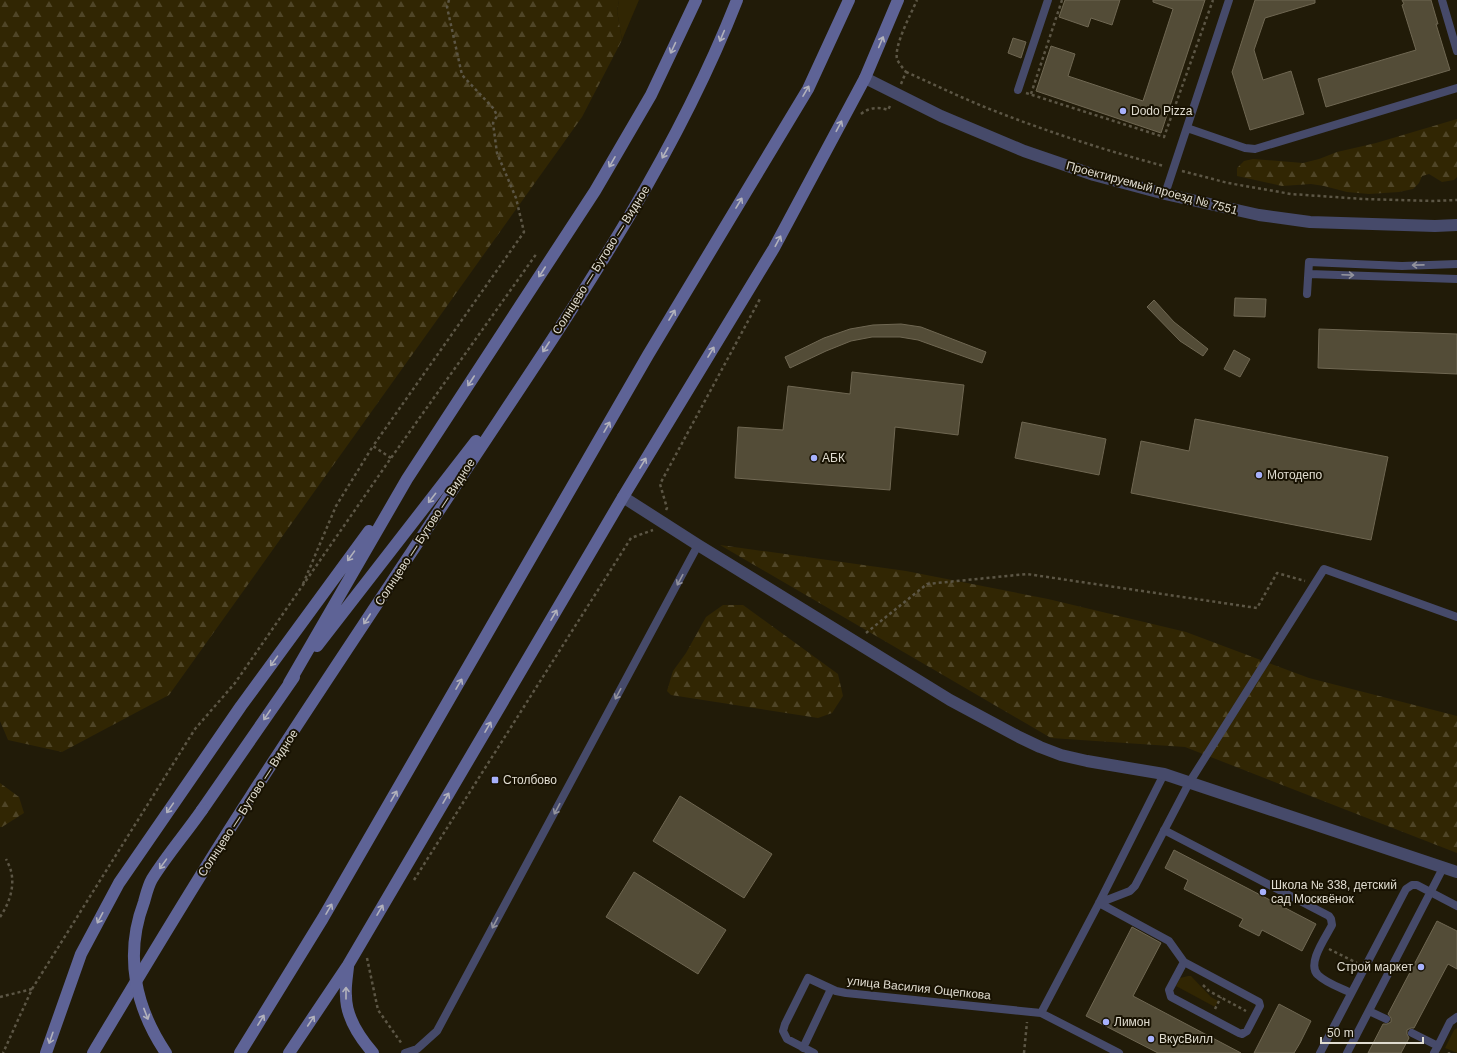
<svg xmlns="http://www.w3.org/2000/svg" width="1457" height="1053" font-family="Helvetica,sans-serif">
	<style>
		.green { fill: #312603 }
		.forest { fill: url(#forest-firs) }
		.building { fill: #534c37; stroke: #6f6752 }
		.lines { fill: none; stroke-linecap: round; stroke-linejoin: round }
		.path { stroke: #5c5645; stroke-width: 2.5; stroke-dasharray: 3 3; stroke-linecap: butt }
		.lane { stroke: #464a6a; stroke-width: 8 }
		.street { stroke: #464a6a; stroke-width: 12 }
		.secondary { stroke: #5e6396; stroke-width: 12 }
		.secondary-bridge { stroke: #5e6396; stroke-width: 12 }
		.oneway { stroke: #b2b2bc }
		.oneway2 { stroke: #93939d }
		.poi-dot { fill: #a7b1fc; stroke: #181202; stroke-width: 1.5 }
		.labels { text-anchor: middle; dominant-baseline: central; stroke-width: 4; stroke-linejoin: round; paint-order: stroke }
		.poi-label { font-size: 12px; fill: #e0dcd0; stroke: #181202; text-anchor: start }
		.street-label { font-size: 12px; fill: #e0dcd0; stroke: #181202 }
	</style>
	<defs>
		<pattern id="forest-firs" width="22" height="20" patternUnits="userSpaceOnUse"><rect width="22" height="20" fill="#312603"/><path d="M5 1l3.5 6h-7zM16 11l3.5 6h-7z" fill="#4f4527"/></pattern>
	</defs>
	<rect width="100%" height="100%" fill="#211b08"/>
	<path class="green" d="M619,0H639L622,40L617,11Z
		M1188,976H1191L1211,997L1218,1001L1215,1007L1176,986L1180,978Z
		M1457,1028V1053L1445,1048L1454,1030Z"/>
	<path class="forest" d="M0,0H619L617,11L622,40L582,117L169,695L62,752L8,740L0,721Z
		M1457,119V177L1454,180L1442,182L1429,174L1422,176L1419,183L1413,189L1399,192L1369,194L1347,192L1324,186L1311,184L1282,186L1237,176V168L1244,161L1253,159L1303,163L1319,159L1337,152L1376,143Z
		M720,545L906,571L1048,599L1186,632L1309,678L1457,716V853L1185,747L1051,738Z
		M723,605H743L838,674L843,696L832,713L818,718L671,695L667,691L673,671L686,653L706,617Z
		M0,783L19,797L24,813L2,827H0Z"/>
	<path class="building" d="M1065,0H1120L1112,25L1091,18L1088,27L1059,17Z
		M1153,0H1205L1161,133L1036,91L1051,46L1075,54L1068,76L1143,101L1173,9L1153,2Z
		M1255,0H1315V3L1265,18L1254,50L1263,80L1291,71L1304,114L1250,130L1232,72Z
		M1402,0H1431L1438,24H1436L1450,70L1326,107L1318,79L1416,50L1402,5L1404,4Z
		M1013,38L1026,42L1021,58L1008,53Z
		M1235,298L1266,299L1265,317L1234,316Z
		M1154,300L1174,322L1208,349L1203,356L1180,341L1147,307Z
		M901,324L921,327L986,352L982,363L918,340L900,337H872L851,341L826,351L790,368L785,357L824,338L850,329L873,325Z
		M1319,329L1457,334V374L1318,368Z
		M1234,350L1250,359L1240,377L1224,369Z
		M852,372L964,385L958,435L895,427L890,490L735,478L738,427L783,430L788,386L850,394Z
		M1195,419L1388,457L1371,540L1131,493L1141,441L1189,451Z
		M1022,422L1106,439L1099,475L1015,458Z
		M680,796L772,854L744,898L653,841Z
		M1174,850L1316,924L1302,951L1262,930L1259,936L1239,926L1243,919L1184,889L1188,880L1165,868Z
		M634,872L726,930L698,974L606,917Z
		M1437,921L1457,931V969L1448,964L1414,1028H1411L1407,1030V1034L1409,1038L1401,1053H1368L1383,1024H1387L1391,1022V1018L1388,1014Z
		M1132,927L1161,943L1133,996L1241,1053H1158L1086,1016Z
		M1279,1004L1311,1021L1300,1043L1294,1053H1254Z"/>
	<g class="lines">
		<path class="path" d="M906,72C933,84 960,97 987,108C1045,131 1104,150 1164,166
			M901,84L906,72C903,68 899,64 897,59C894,45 911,14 917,0
			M1026,93L1164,137L1213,0
			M1031,94L1062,0
			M861,114C869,107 879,107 888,110L891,104
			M1182,171L1228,183L1291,194L1363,199L1433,201L1457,200
			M391,458L373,446L524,232L516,198L497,153L493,123L497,116L494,109L462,75L447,7L449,0
			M666,510L667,508L660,484L761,297
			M303,584L336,506L373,446
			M866,633L927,584L1027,574L1257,608L1277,573L1305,581
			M414,880L631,538L653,530
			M0,917C9,904 15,887 11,871C10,867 8,863 6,859
			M1329,949L1357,963
			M367,958L378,1010L402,1044
			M1203,985L1209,991L1246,1011
			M32,989L195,729L235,683L391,458L537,253
			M0,997L32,989L3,1053
			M1215,1009L1221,997
			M1024,1053L1027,1022
			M1449,1053V1052"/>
		<path class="lane" d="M1442,0L1457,51
			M1018,90L1048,0
			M1187,128L1245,148L1255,149L1457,88
			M1165,194L1229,0
			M1309,274L1457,279
			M1307,294L1309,262L1402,266L1457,264
			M1164,830L1329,916L1331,919L1332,925C1326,937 1306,964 1318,975C1326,983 1341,988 1351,993
			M1099,903L1130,891L1135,886L1189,783L1324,569L1457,617
			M1099,903L1169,941L1184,962L1259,1002L1260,1006L1247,1031L1242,1034L1239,1033L1171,997L1169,990L1184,962
			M1369,1011L1386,1019
			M1041,1013L1099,903L1164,774
			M1412,1033L1438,1046L1434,1053
			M1438,1046L1450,1022L1457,1017
			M803,1048L831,989
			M405,1053L417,1049L437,1031L698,545
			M814,1053L787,1039L783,1031L785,1024L808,978L836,991L846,993L1041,1013L1119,1053
			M1320,1053L1406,889L1412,885H1417L1457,906
			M1347,1053L1443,868"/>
		<path class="street" d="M865,78L941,116L1024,151L1094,175L1165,194L1259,215L1310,222L1435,226L1457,225
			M623,497L698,545L950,700L1019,737L1040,747L1061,755L1087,761L1164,774L1457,872"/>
		<path class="secondary" d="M317,646L476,441
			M289,683L407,479L595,191L651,95L696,0
			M202,810L294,677
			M348,967C347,977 345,987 346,996C346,1017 360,1038 373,1053
			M46,1053L81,954L119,883L241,706L369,531
			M93,1053C144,968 195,882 249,799C316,695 386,591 454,488C557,331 668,176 737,0
			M240,1053L323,918L648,355L808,89L849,0
			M289,1053L348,965L623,497L774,248L865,78L898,0"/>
		<path class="secondary-bridge" d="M166,1053C135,1007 124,955 144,902C146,895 148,886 152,879C167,855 186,833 202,810"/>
	</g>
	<defs><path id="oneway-shaft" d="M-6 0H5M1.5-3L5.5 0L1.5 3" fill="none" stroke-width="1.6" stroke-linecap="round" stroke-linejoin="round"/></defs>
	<g class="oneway">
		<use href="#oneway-shaft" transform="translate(722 36) rotate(113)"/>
		<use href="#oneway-shaft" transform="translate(881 42) rotate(-67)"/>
		<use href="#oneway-shaft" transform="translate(673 48) rotate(115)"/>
		<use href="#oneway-shaft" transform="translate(806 91) rotate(-60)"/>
		<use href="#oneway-shaft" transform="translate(839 126) rotate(-62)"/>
		<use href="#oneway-shaft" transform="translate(665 153) rotate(119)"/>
		<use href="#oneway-shaft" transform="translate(612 162) rotate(120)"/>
		<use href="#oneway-shaft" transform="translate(739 203) rotate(-59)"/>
		<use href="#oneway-shaft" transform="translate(778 241) rotate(-62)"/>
		<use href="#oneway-shaft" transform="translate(542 272) rotate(123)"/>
		<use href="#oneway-shaft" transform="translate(672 315) rotate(-59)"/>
		<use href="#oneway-shaft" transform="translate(546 347) rotate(123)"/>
		<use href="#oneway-shaft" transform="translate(711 352) rotate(-59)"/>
		<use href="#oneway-shaft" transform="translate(471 381) rotate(123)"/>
		<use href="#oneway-shaft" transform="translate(607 427) rotate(-60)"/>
		<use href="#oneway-shaft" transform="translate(643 463) rotate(-59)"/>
		<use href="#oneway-shaft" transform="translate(432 498) rotate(128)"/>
		<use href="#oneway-shaft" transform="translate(351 556) rotate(126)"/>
		<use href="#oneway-shaft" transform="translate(554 615) rotate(-60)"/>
		<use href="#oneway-shaft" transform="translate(367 619) rotate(123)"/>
		<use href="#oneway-shaft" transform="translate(274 661) rotate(126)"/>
		<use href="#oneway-shaft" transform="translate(459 684) rotate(-60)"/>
		<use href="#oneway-shaft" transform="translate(267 715) rotate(124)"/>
		<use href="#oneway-shaft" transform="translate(488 727) rotate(-60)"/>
		<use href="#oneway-shaft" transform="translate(394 796) rotate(-60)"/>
		<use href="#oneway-shaft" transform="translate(446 798) rotate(-60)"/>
		<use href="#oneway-shaft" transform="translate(170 808) rotate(125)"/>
		<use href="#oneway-shaft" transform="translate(163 864) rotate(126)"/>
		<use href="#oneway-shaft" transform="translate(329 909) rotate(-60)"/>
		<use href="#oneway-shaft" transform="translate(380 910) rotate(-60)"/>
		<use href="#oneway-shaft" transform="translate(100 918) rotate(118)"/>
		<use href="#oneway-shaft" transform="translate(346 993) rotate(-90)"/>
		<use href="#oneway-shaft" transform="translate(146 1014) rotate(69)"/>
		<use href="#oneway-shaft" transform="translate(261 1020) rotate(-58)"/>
		<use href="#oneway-shaft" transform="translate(311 1021) rotate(-56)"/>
		<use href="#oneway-shaft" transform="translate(51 1038) rotate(109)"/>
	</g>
	<g class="oneway2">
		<use href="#oneway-shaft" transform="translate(1418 265) rotate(179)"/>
		<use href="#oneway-shaft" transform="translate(1348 275) rotate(2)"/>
		<use href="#oneway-shaft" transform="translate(680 580) rotate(118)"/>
		<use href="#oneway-shaft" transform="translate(618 694) rotate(118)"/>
		<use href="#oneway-shaft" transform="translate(557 809) rotate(118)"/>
		<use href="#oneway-shaft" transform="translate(495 923) rotate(118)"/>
	</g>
	<g class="poi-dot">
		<circle cx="1123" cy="111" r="4"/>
		<circle cx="814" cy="458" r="4"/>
		<circle cx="1259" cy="475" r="4"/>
		<rect x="491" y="776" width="8" height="8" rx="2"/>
		<circle cx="1263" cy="892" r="4"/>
		<circle cx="1421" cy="967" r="4"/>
		<circle cx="1106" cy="1022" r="4"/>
		<circle cx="1151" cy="1039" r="4"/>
	</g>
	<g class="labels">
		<g class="poi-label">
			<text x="1131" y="111">Dodo Pizza</text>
			<text x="822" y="458">АБК</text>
			<text x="1267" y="475">Мотодепо</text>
			<text x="503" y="780">Столбово</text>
			<text x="1271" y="885">Школа № 338, детский<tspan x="1271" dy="14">сад Москвёнок</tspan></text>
			<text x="1413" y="967" text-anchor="end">Строй маркет</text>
			<text x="1114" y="1022">Лимон</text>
			<text x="1159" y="1039">ВкусВилл</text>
		</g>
		<g class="street-label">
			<text transform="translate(1152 188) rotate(15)">Проектируемый проезд № 7551</text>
			<text transform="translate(601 260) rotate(-58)">Солнцево — Бутово — Видное</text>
			<text transform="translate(425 532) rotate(-57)">Солнцево — Бутово — Видное</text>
			<text transform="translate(248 803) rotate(-57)">Солнцево — Бутово — Видное</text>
			<text transform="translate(919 988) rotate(6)">улица Василия Ощепкова</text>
		</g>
	</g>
	<path d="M1321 1037v6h102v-6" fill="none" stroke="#e0dcd0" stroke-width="2"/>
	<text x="1327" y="1037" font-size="12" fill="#e0dcd0" stroke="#181202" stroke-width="3" paint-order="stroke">50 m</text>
</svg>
